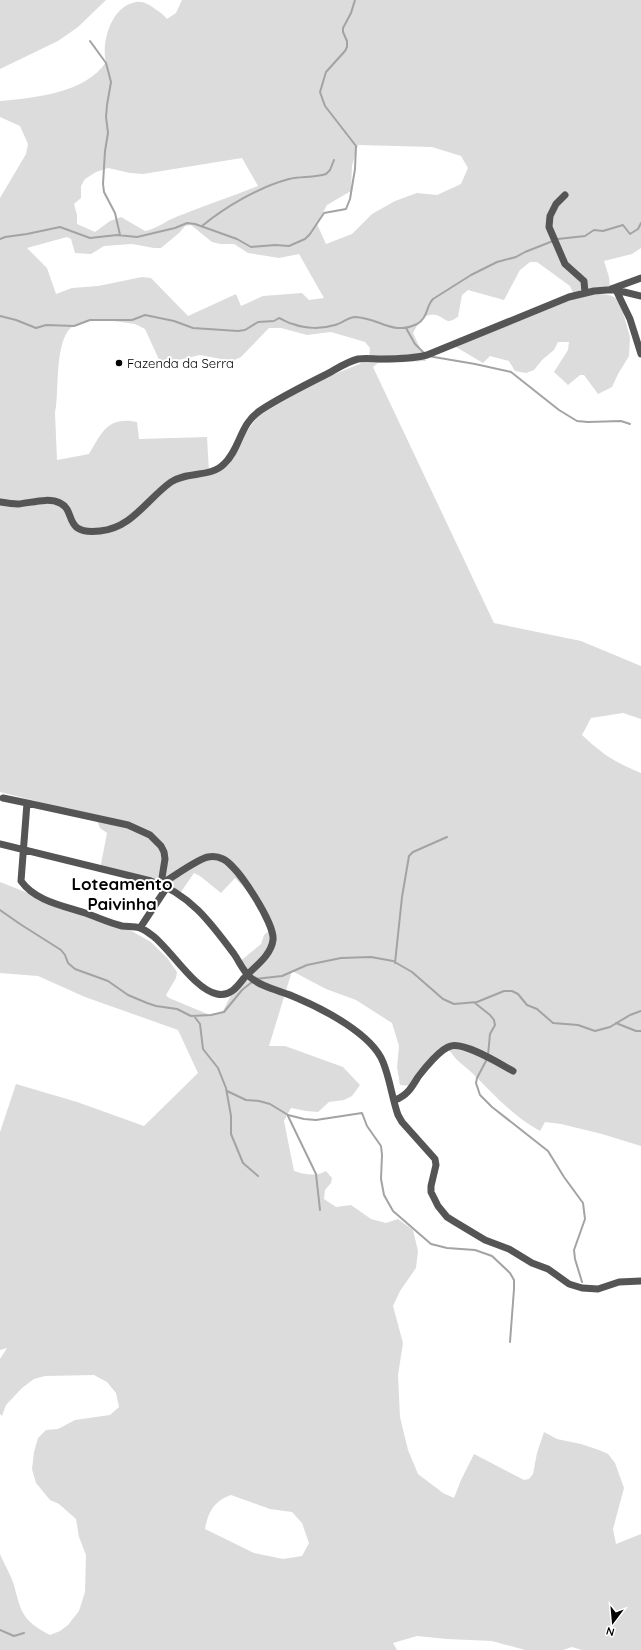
<svg xmlns="http://www.w3.org/2000/svg" width="641" height="1650" font-family="Quicksand,sans-serif">
	<style>
		.green { fill: #dcdcdc; fill-rule: evenodd }
		.lines { fill: none; stroke-linecap: round; stroke-linejoin: round }
		.stream { stroke: #a3a3a3; stroke-width: 2 }
		.minor { stroke: #555; stroke-width: 7 }
		.poi-dot { fill: #000; stroke: #fff; stroke-width: 1.5 }
		.labels { text-anchor: middle; dominant-baseline: central; stroke-width: 4; stroke-linejoin: round; paint-order: stroke }
		.poi-label { font-size: 13px; fill: #000; stroke: #fff; text-anchor: start }
		.district-label { font-size: 17px; font-weight: bold; fill: #000; stroke: #fff }
	</style>
	<rect width="100%" height="100%" fill="#fff"/>
	<path class="green" d="M0,0H106L78,27L58,41L0,69Z
		M182,0H641V248L632,254L604,261L609,277L610,287L574,295L570,286L537,262H530L520,270L504,300L468,290L462,295L458,317C455,318 453,321 449,321C446,321 444,319 441,317C427,309 419,321 413,333L426,361L378,363L373,367L494,623L581,641L641,666V719L623,713L591,718L582,735C602,754 616,763 641,773V1146L602,1134L561,1124L545,1122L540,1131C512,1116 493,1093 471,1072C464,1065 456,1061 451,1052L445,1049L412,1086L400,1085L397,1067L399,1046L392,1023L356,1000L326,989L292,971L269,1046H285L343,1067L360,1085L352,1096L344,1100L329,1102L318,1112L306,1111L291,1108L284,1121L294,1171C303,1174 317,1177 326,1171L332,1178L331,1183L325,1190L324,1199L336,1207L351,1205L371,1219L386,1223L398,1219L413,1230L418,1251L416,1268L400,1291L393,1306L403,1343L398,1375L400,1417L408,1450L418,1474L443,1493L454,1498L461,1480L474,1454L524,1480L529,1479L533,1474L537,1453L544,1432L557,1439L581,1444L599,1450L608,1454L615,1463L624,1488L613,1529L616,1544L641,1534V1650H582L572,1647L563,1650H525L492,1641L447,1639L417,1636L393,1643L397,1650H0V1554C4,1564 11,1575 14,1585C21,1613 23,1621 50,1635L60,1631L68,1625L79,1611L85,1592L86,1555L79,1537L76,1519L59,1504L50,1500L36,1483L32,1469L34,1452L38,1438L46,1430L58,1429L75,1420L110,1415L119,1407L116,1393L107,1382L94,1375L45,1376L34,1379L22,1388L6,1405L2,1416L0,1414V1359L7,1348L0,1350V1132L16,1084L77,1102L144,1126L198,1073L178,1030L85,997L38,976L0,973V882L28,893L114,921L151,942L168,959L177,972L176,978L166,995L169,998L210,1015L223,1011L234,989L245,978L238,963L261,944L264,935L273,928L258,903L235,878L221,893L200,876L194,873L179,895L137,878L100,869L107,833L100,828L95,816L0,792V198L26,154L28,144L20,126L0,117V101C34,98 86,93 106,62C101,43 111,6 136,2C143,1 150,5 155,9C160,12 164,15 167,19L176,13ZM358,145L432,147L461,156L468,168L461,184L437,195L417,193L395,201L372,214L352,234L326,244L317,224L327,205L351,191L352,166ZM242,158L258,186C231,197 203,206 176,217C166,221 156,229 145,231L121,217L110,221L95,232L77,224V215L74,204L81,198V186L85,179L96,172L108,168L130,173L143,174ZM191,225L212,242L220,244H234L248,253L279,258L299,254L324,298L309,300L302,293L263,296L241,306L236,294L188,316L151,278L142,277L98,286L72,288L56,294L47,268L27,248L67,237L71,239L75,253L91,254L104,246L132,244L154,248H161L179,233L185,226ZM99,319L135,324L145,329L161,364L200,355L232,361L241,357L269,328H281L307,335L331,332L365,342L370,348L369,360L318,381L258,416L242,438L222,470L209,472L207,437L139,439L137,422C108,416 102,432 89,454L57,460L55,413C60,393 53,336 75,325C82,322 91,320 99,319ZM231,1495L270,1509L292,1512L302,1523L309,1543L302,1556L283,1559L254,1553L205,1529C208,1512 214,1501 231,1495Z
		M596,294C605,294 613,294 620,302L630,337L629,356L618,374L612,387L598,394L584,375H580L568,385L554,372L568,350L569,342H558L554,350L542,360L534,370L526,373L515,371L509,361L490,356L483,363L456,347V346L576,298Z"/>
	<g class="lines">
		<path class="stream" d="M90,41L106,63L111,82L107,105L106,117L108,133L105,151L103,184L104,192L115,213L120,235
			M202,226C225,207 259,187 289,179C301,176 314,178 326,174L330,170L334,160
			M0,239L5,237L27,234L60,227L90,238L117,235L137,237L175,228L187,223L195,224L237,239L251,247L275,245L289,246L305,239L310,234L324,213L346,209L350,199L355,169L356,146L325,106L320,92L326,72L345,51L347,47V41L343,32V28L351,13L355,0
			M0,316L16,320L36,328L46,325L74,326L90,320H132L145,315L174,321L193,328L238,331L245,330L258,322L274,321L279,318C284,320 288,323 293,324C306,329 322,329 335,325C342,323 349,317 355,317C380,318 392,336 417,324C428,318 426,306 433,299L471,275L497,262L516,257L525,252L558,239L585,236L594,230L603,231L623,225L630,234L638,229L641,223
			M406,328L415,344L425,354
			M428,356L475,364L511,372L559,410L577,421L588,422L621,421L630,424
			M0,910L20,924L61,950L65,955L68,963L75,969L108,981L128,995L147,1003L156,1006L177,1009L191,1016L211,1015L224,1012L242,990L252,982
			M395,963L402,897L409,856L413,852L447,837
			M255,979L282,976L307,965L341,958L371,957L393,961L412,972L443,999L454,1004L477,1002L504,991H512L518,994L527,1005L537,1009L553,1023L578,1025L595,1031L610,1027L630,1015L641,1011
			M475,1003L490,1015L494,1020L495,1025L490,1034L488,1055
			M194,1016L200,1024L203,1049L218,1068L226,1088L231,1116V1134L243,1163L258,1176
			M616,1023L636,1031H641
			M487,1059L477,1078L476,1083L480,1095L492,1107L548,1151L564,1177L583,1203L585,1219L574,1250L575,1259L582,1282
			M227,1091L246,1100L259,1101L270,1104L288,1115L304,1119L316,1120L362,1113L367,1126L381,1146L382,1155L381,1179L384,1195L393,1211L431,1244L447,1248L475,1250L492,1256L510,1273L514,1280V1289L510,1342
			M288,1116L316,1174L320,1210
			M0,1630L14,1636L24,1633"/>
		<path class="minor" d="M565,195L556,204L550,216L549,227L565,264L584,281L585,293
			M611,289L641,278
			M616,290L630,319L641,354
			M0,502C6,503 12,504 18,504C31,503 48,497 60,503C77,511 62,535 100,531C132,528 147,499 171,482C187,471 210,478 224,464C241,448 239,424 261,410C281,397 303,386 325,375C335,370 346,362 358,359C365,358 374,359 382,359C397,359 412,359 427,355L569,297L594,291L607,290H616L641,296
			M3,798L27,803
			M27,803L128,825L150,835L161,846L164,852L165,859L161,884C172,878 197,859 208,857C213,856 219,857 223,859C238,866 275,924 273,940C271,956 254,967 244,978C237,987 230,997 217,994C194,989 172,951 153,936C149,933 144,929 140,928C134,926 128,927 122,926C110,923 99,918 88,914C65,906 36,902 21,881Z
			M0,844L151,881C189,893 211,923 234,954C239,961 243,971 250,977C262,988 282,991 297,998C323,1009 372,1034 383,1062C390,1079 392,1098 398,1115L402,1122L435,1159L436,1165L431,1186V1192L438,1206L447,1217L455,1222L485,1240L509,1249L532,1263L548,1269L569,1284L582,1288L598,1289L619,1282L641,1281
			M140,928L167,887
			M395,1100C407,1096 412,1087 418,1077C424,1069 441,1048 451,1046C465,1042 500,1064 513,1071"/>
	</g>
	<circle class="poi-dot" cx="119" cy="363" r="4"/>
	<g class="labels">
		<g class="poi-label">
			<text x="127" y="363">Fazenda da Serra</text>
		</g>
		<g class="district-label">
			<text x="122" y="883">Loteamento<tspan x="122" dy="20">Paivinha</tspan></text>
		</g>
	</g>
	<g transform="translate(613 1622) rotate(196)" stroke="#ffffff" stroke-width="3" paint-order="stroke">
	<path d="M0-3L7 15L0 10L-7 15Z" fill="#000000"/>
	<text y="-6" font-size="11" font-weight="bold" text-anchor="middle" fill="#000000">N</text>
	</g>
</svg>
